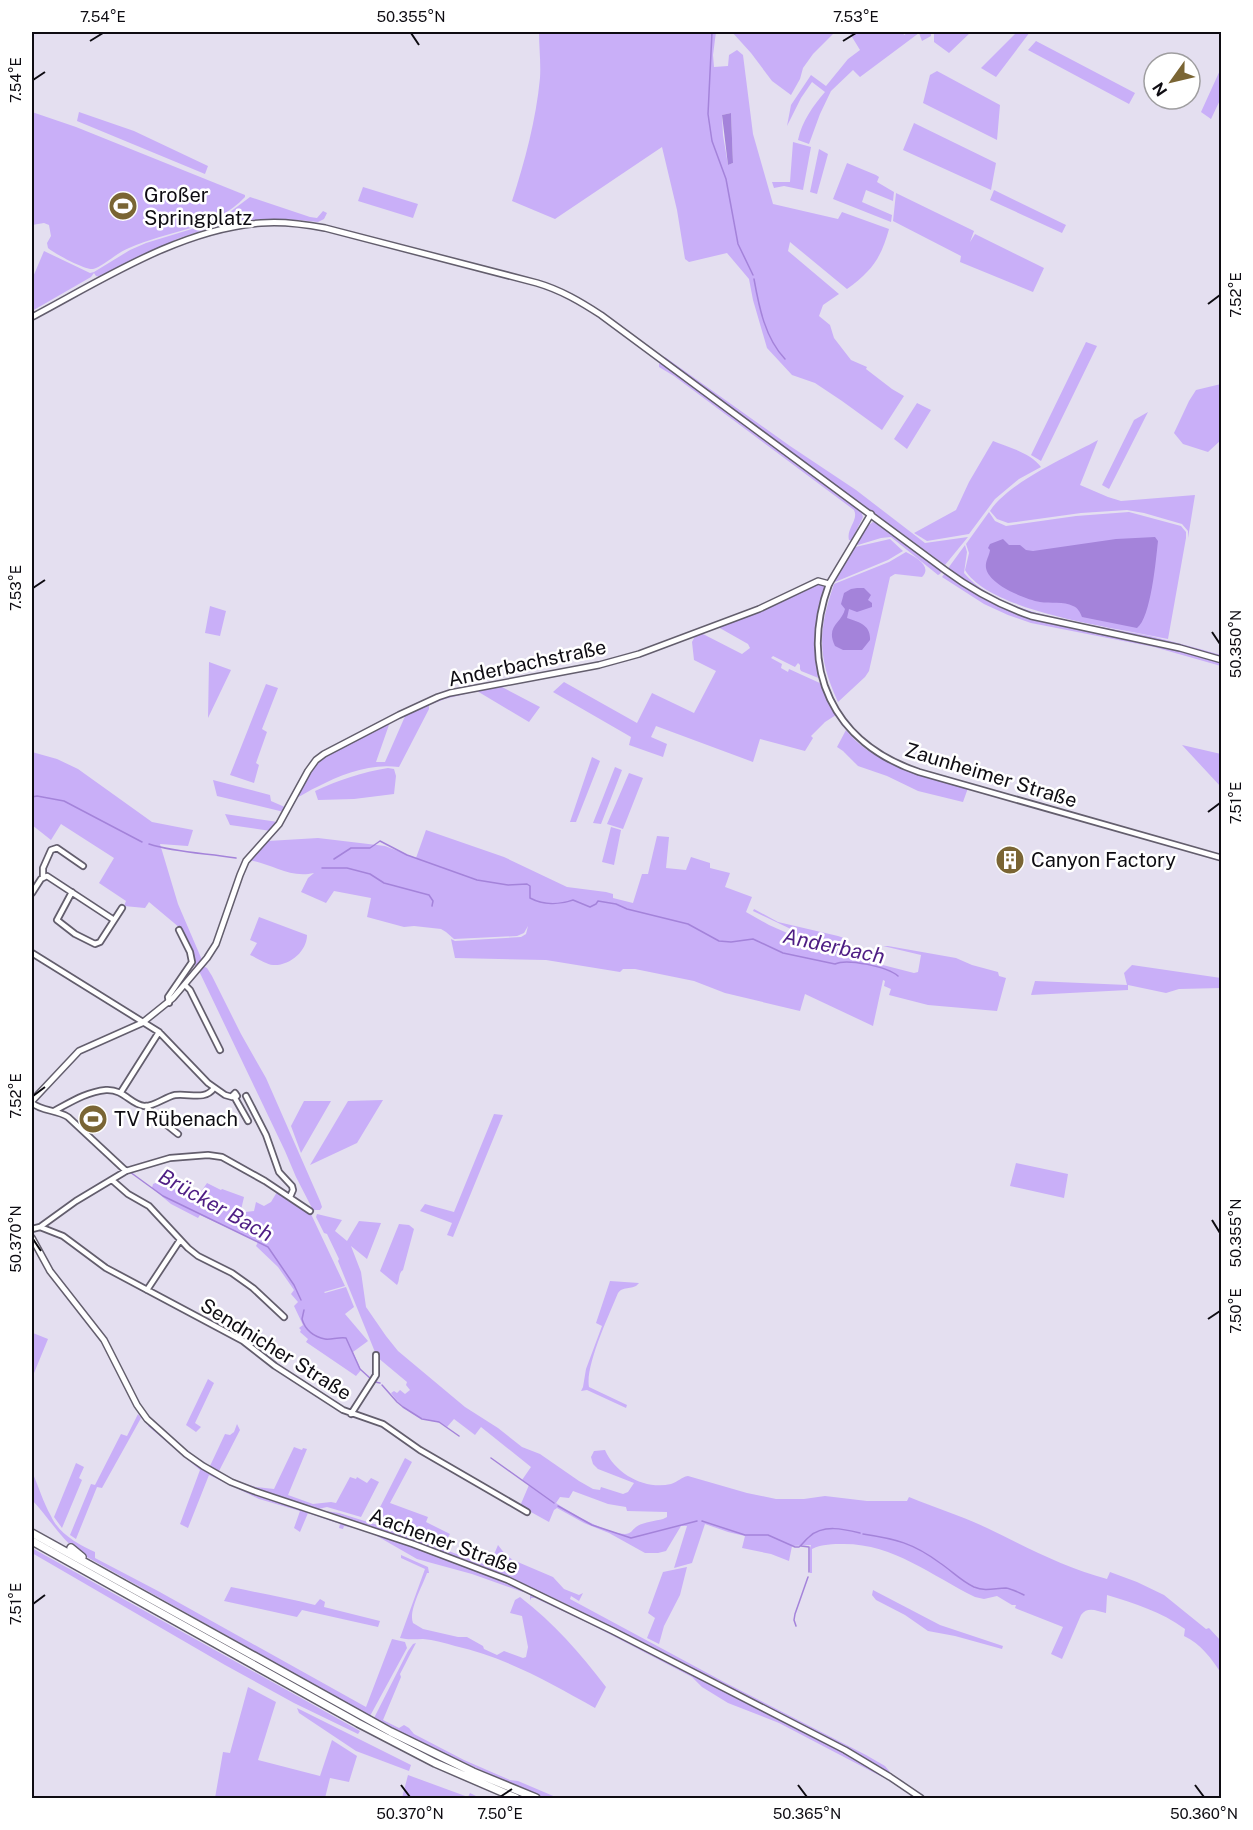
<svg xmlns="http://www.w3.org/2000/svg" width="1253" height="1830" font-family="'Public Sans',sans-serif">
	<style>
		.green { fill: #c9aff8; fill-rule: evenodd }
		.water { fill: #a483da }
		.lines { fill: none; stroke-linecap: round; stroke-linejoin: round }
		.stream { stroke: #a483da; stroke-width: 1.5 }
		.minor-casing { stroke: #635e6d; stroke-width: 8 }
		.major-casing { stroke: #635e6d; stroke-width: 8 }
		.highway-casing { stroke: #635e6d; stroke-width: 10 }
		.minor { stroke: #fff; stroke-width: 4.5 }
		.major { stroke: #fff; stroke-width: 5 }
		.highway { stroke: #fff; stroke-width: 7 }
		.ticks { fill: none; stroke: #0e0c12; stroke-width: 2 }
		.labels { text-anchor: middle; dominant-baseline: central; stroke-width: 5; stroke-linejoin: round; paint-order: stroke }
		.poi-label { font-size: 20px; fill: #0e0c12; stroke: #fff; text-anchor: start }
		.street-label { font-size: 20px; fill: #0e0c12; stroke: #fff }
		.water-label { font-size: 21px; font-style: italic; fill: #4e1d84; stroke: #fff }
		.neatline { fill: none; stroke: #0e0c12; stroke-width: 2 }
		.ticks-label { font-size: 15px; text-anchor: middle; fill: #0e0c12 }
	</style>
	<rect width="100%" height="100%" fill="#e4dff0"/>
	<path class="green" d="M539,32H716L713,55L714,67L728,66L729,55L737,50L743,55L753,134L773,204L838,219L842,212L889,229C881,258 872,271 847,289L790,242L788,251L839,294L823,305L819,316L830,325L834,338L851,360L867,367L866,369L892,389L904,396L882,430L842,401L815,383L792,375L767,348L753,300L749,279L727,253L689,262L685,259L677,210L662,147L555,219L512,201C525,161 536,120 540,78C541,63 539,47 539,32ZM731,113L733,163L728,165L723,135L722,115Z
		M732,32H835L813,54L803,68L800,79L791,95L772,81L751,53Z
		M849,32H903L904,35L909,32H931V36L922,41L919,33L860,77L853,70L831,91L820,114L809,144L798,140C802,121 813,106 825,92L812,82L801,98L787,126L791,105L811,75L826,86L848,59L860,50Z
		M934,32H971L949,53L934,42Z
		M1017,32H1030L996,77L981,68Z
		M1036,41L1135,93L1129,104L1028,50Z
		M1221,68V98L1211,119L1201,112Z
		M937,71L1000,105L997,140L923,103L930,75Z
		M32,112L76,127L245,195V197C215,229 167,231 129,248C118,252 102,267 93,269C85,270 55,254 48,248L47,243L51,236L49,225L44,223L32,225Z
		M79,112L134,131L208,166L205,174L77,121Z
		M914,123L996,163L991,190L903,150Z
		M793,142L811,147L803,190L784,186L774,188L772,182H790Z
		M819,149L828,154L817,194L810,192Z
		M847,163L876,175L879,177L877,182L894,192L893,201L866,190L862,202L892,215L891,222L833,199Z
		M363,187L418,204L413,218L358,201Z
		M994,190L1066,225L1062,233L990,200Z
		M896,193L974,231L970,242L975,234L1044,268L1033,292L960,262L961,256L893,221Z
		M250,197L310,217L317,218L323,211L327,213L324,219L318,222L298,220L263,219L229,223L209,228L177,239L101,277L96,276L94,273L91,277L32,311L33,277L44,251L90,273L94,272L130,250L146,243L218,221Z
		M1086,342L1097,346L1041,461L1031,455Z
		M665,357L790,446L856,490L925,543L968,537L945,565L665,360Z
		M661,362L861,511L863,517L852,540H849C846,529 859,520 854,510L674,376L659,367V364Z
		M1221,384V440L1208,452L1183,444L1174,433L1189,401L1196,390Z
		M917,403L931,410L907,449L894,439Z
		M1148,412L1109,489L1102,485L1134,420Z
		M1098,440L1080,485L1108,497L1121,501L1195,495L1188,538V531L1182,524L1144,513L1127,510L1081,513L1008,523L997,519L990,511C1009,482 1067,457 1098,440Z
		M993,441C1008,447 1031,453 1041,467L1019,479L995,499L969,534L927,541L914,533L956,510L969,482Z
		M989,512L995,521L1006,526L1076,516L1129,512L1181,526L1186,532V538L1168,639C1120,628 991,613 965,570L969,553L966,544Z
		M873,522L879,524L942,571L940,574L938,575L891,537L881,538L858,545L855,543L866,527Z
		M890,539L903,551L888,560L835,582L833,581L851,548Z
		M965,545L967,552L964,573C999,616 1097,625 1150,636C1174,642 1198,648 1221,655V658L1158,640L1058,620L1022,611L983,593L949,571V567Z
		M906,552C915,557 933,566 922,577L895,574L890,577L869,671L865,677L838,702C817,656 818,631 834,584L889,562Z
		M945,573L980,597L1004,609L1030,618L1170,648L1221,662V666L1154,647L1031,623L1008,615L984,604L942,577Z
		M817,584H821L825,587L815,634L816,655L821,679L801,671L800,669V665L798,663L795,667L773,656L771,658L782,664L781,668L788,672L789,669L822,684L836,715L825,722L811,736L813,738L805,751L760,739L753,762L656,726L651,737L667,744L663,757L629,745L631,737L553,692L564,682L637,723L652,693L694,713L716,671L694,660L692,642L695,636L701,633L742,654L750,648L748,644L718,627L792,597Z
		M210,606L226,611L220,636L205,633Z
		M209,662L231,670L208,718Z
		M266,684L278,688L262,729L267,732L256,763L259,765L254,783L230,775Z
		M501,685L502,687L540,707L529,722L477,691L445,699L429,705V709L399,767C370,763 342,774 317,787C310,790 303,795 296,798L309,772L321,757L390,722L376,762H385L406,714L447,696Z
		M846,730C871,764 929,777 968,788L963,802L918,791L887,776L858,766L843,751L837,747Z
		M1182,745L1221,754V787Z
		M32,752L57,759L78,769L152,822L193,830L188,846L160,844L178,904L202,960L196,968L180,928L149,902L145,908L124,906L126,901L99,883L114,858L61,824L51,840L32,825Z
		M592,757L600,761L576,822H570Z
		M615,767L622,770L601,824L593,823Z
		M388,768L394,769L396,776L394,794L354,799L318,800L315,791C339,780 362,772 388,768Z
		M629,773L643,778L623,829L607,824Z
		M213,780L270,795L271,801L287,808L284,812L217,796Z
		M225,814L278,822L271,831L230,825Z
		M611,827L621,830L614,865L602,862Z
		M426,830L504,857L567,887L606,892L613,894V898L633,903L642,874H648L657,836L669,837L666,868L686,870L691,857L710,863V868L730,873L725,887L752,897L746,912L769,925L794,936L795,931L753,911L754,909L778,922L838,936L844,938L840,954L914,973L918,972L921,955L883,946H888L956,958L972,965L998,972L999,976L1006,978L997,1011L928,1005L889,995L891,989L884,986L885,981L883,980L873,1026L805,994L800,1011L725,993L694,981L635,969H623L620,972L546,960L455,958L451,939L455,941L521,937L526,934L528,926L524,933L517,936L454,939L446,932L441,929L414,926L404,927L367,917L371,898L334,891L326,903L301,892L308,878L314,873C289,879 271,863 248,860L268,841L318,838L385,846L416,858Z
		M259,917L307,935C307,951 290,966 273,965C266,964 257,958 250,955L257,943L250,940Z
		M1132,965L1221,978V988L1179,989L1166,993L1128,985V990L1031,995L1035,981L1127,985L1124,973Z
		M203,966L207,968L212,976L241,1034L266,1078L320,1201L322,1207L320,1210H313L296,1177L285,1151L199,971Z
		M383,1100L357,1143L310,1165L348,1101Z
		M304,1101H331L301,1153L291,1126Z
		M494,1114L503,1115L453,1237L447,1235L452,1223L420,1211L425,1204L454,1212Z
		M1016,1163L1068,1174L1064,1198L1010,1186Z
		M165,1179L172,1187L194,1202L207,1183L221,1190L222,1189L244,1197L241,1210L245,1212L254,1211L256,1202L264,1206L271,1202L277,1192L311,1214L345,1286L324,1292L325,1293L346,1287L354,1307L345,1314L368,1341L353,1352L361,1370L356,1376L306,1342L308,1339L300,1332L301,1330L299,1328L303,1325L294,1306L298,1302L291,1294L294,1290L278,1267L256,1246L258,1242L200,1215L198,1218L171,1204L152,1188L153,1184Z
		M317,1214L342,1220L335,1231L347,1241L359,1221L381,1223L367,1259L351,1246L361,1272L366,1307L386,1336L398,1351L465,1407L498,1428L522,1447L540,1454L579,1481L593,1489L600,1490L601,1487L623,1494L628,1492L634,1483L598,1469L593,1464L591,1457L594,1451L605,1450C616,1475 646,1490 671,1484C678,1482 681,1477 688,1476L747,1493L776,1499H804L825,1496L867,1501H907L909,1497C935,1508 962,1516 987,1528C1026,1547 1065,1568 1107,1579L1110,1572L1137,1582L1164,1595L1206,1629L1209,1628L1221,1641V1673C1211,1658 1201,1644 1184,1636L1185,1629C1160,1611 1136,1604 1107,1595L1106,1613C1096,1611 1088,1606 1081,1615L1062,1659L1051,1654L1063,1627L1015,1608L1016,1605H1012L997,1596L984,1599L975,1597C932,1576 894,1544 844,1544C833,1544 822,1544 812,1549V1573H810V1548L811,1545L792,1546L789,1561L771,1554L742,1548L745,1536L728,1532L705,1524L692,1563L674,1568L687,1526H681L666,1551L658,1553H645L609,1533L584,1523L557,1508L554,1510L549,1522L520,1506L529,1485L522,1480L531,1467L481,1427L475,1435L454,1419L447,1427C436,1419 431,1422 421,1418C409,1413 398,1403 391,1393L394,1391L397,1393L400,1390L405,1394L410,1390L406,1385L407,1382L377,1357L338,1261L339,1259L327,1234L324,1233L316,1217ZM573,1491L608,1504L626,1507L627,1511L667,1512V1517L663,1519C655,1521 643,1522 636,1527C632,1530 631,1534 625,1534C607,1534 571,1513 556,1503L560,1497L569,1498Z
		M399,1224L409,1225L414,1229L403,1270C398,1273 400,1281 397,1285L380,1271Z
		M610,1281L639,1283C633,1291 624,1285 618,1293C609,1315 585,1366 589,1387L627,1405L626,1408L587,1390L581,1391L583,1387L586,1369L602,1326L596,1323Z
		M33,1333L48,1339L32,1378V1337Z
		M208,1379L214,1383L195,1423L201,1427L196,1432L186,1425Z
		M138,1414L141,1418L102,1488L97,1487L76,1539L70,1535L91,1484L95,1485L121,1434L127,1436Z
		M148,1424L200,1467L227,1482L261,1496L354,1528L344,1526L343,1529L339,1528L340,1524L308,1513L300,1532L294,1528L300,1511L259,1499L209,1475L188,1528L180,1524L200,1470L148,1426Z
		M237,1424L240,1430L219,1471L210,1466L225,1434L230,1435L234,1432Z
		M294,1447L302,1450L303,1448L307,1449L288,1495L313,1504L331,1502L336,1503L350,1477L356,1479L357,1477L367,1483L371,1478L379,1482L361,1517L327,1507L318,1509L239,1482L256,1487L274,1489Z
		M405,1458L412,1462L390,1503L428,1517L426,1522L450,1534L443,1546L373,1521Z
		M76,1463L84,1467L79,1478L82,1480L62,1528L54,1517Z
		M32,1472C39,1487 43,1502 51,1516C59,1534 78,1544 95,1552V1558L158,1591L366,1707L392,1639L405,1642L407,1648L370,1716L78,1552C60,1537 48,1517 32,1500Z
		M326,1511L339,1513L387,1528L494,1568V1566L490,1564L498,1545L505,1554L513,1560L553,1577L564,1589L579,1595L583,1593L579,1601L571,1596L570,1599L724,1682L866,1755L885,1766L890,1772L889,1773L832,1740L562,1602L496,1572Z
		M370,1532L417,1547L523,1589V1592L472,1574L417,1559Z
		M32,1548L360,1731L358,1734L294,1703L225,1665L32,1553Z
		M401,1555L428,1567L429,1573H427C423,1585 408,1611 413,1623L423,1629L458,1637H467L483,1646L484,1649L497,1655L504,1651L523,1658L526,1657L528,1647L522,1616L510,1613L515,1600L520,1597C554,1623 580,1653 606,1687L595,1708C551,1683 505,1657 455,1646C445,1643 434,1640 423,1639C415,1639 408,1640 400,1638L425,1569L401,1558Z
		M687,1567L680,1595L664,1626L659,1644L647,1638L655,1618L648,1613L663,1572Z
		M231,1587C259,1593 287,1598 315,1605L320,1599L325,1602L324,1607L380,1621L378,1627L302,1610L297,1617L224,1601Z
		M873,1590L940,1625L1003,1646L1002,1649L955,1636L928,1631L905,1615L876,1600L872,1595Z
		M530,1594L619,1636L813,1737L861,1762L888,1780L779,1723L728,1703L702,1687L692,1677L590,1624L535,1598H531V1600L530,1599Z
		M416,1643L400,1674L401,1677L383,1720L399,1728L404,1725L409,1728L414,1734L464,1760L510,1780L518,1781L558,1798C538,1799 516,1786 498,1778C456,1759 414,1739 374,1718L408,1651L413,1644Z
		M248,1687L276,1702L258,1760L320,1776L332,1740L357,1756L349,1782L330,1778L325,1798H215L223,1752L230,1753Z
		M297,1708L411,1765L409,1771L356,1751L299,1713Z
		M408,1775L468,1797L470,1793L476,1796L475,1798H402Z"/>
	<path class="water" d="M731,113L733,163L728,165L722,115Z
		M1155,537L1158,541C1156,559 1151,618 1137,628L1082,617C1080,612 1078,608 1073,606C1064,601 1050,604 1040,602C1025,599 989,585 986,568C985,561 989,557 990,550L988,548L990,544L1003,539L1009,545H1020L1026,550L1033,551L1116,539Z
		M857,588H864L871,595L868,600L872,603V607L857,612L849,609L847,618C859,622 871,625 870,640L862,650H843L835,646C825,626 842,623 845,609L841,604L844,593L851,589Z"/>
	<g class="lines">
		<path class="stream" d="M712,32L708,114L712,141L726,179L738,244L753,275
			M754,279C759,307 765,338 785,359
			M32,797L37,796L64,801L142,842
			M149,844C177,853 207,853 236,858
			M334,859L351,848H370L380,841L407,855L477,880L508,885L527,884L530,886V898C543,905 559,905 573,900L590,907L596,904L598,901L616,904L627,909L688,924L719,941L731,942L753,939L783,953L835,964C847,958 888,967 898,976
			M322,868H347L370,874L384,883L429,895L433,901L432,906
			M130,1172L163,1196L268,1247L294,1285L301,1300
			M304,1310L302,1319C305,1330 314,1337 325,1339C331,1340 338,1337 346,1338L360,1369L371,1379
			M375,1382L380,1383
			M382,1385L397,1402L403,1407L422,1419L439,1422L459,1436
			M491,1458L554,1503
			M558,1506L592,1525L631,1538L697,1521
			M702,1521L745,1535H768L795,1547H799C803,1544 805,1540 809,1537C823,1524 844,1529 860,1533
			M863,1534C896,1539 913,1543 940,1563C952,1571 961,1581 974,1587C986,1592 995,1588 1006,1588C1012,1589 1018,1592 1024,1595
			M801,1546L809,1547V1572
			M796,1626L794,1620L795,1614L808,1577"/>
		<g class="minor-casing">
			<path id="minor" d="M829,584C798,669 833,743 919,772L1222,858
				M43,877V868L51,850L57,848L83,866
				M72,892L57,920L75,934L95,944L100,942L122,908
				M32,893L41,879L47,876L114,920
				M32,953L159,1032L208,1083L225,1095L232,1097
				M185,985L190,990L220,1050
				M169,1003L168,997L192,962L190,952L179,930
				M121,1092L159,1032
				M235,1093L237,1096L235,1098L232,1096Z
				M246,1096L266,1135L279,1172L292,1186L293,1190L290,1197
				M235,1098L248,1121
				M32,1103C41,1111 57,1110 68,1117L126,1171
				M146,1106L153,1114L178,1134
				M54,1111C71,1102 86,1092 106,1090C124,1089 130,1104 144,1106C154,1107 165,1097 175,1095C189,1093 205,1101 214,1088
				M112,1180L128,1194L149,1206L188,1248L198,1256L232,1273L253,1288L284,1317
				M40,1227L63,1236L106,1268L243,1341L275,1366L343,1410L383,1424L420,1450L527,1512
				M32,1229L40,1227L76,1201L126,1171L170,1158L208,1155L222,1157L265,1181L310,1211
				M147,1290L180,1240
				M351,1414L376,1375V1355"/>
		</g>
		<g class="major-casing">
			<path id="major" d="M32,317C102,280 180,229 261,223C283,221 304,224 325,228L537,283C561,290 581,302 601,315L945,570C972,590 999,605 1031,616L1180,648L1222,660
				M32,1101L79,1051L142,1023L173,998L207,958L216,944L240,875L246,861L279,824L308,771L316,760L324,754L399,715L438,697L450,693L599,665L639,654L759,609L818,581L829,584L871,514
				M32,1238L50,1271L104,1340L137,1405L147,1419L186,1454L203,1466L231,1482L254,1491L413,1544L508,1580L613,1631L845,1750L890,1777L921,1798"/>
		</g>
		<g class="highway-casing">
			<path id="highway" d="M32,1533L391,1732L473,1772L536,1798
				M32,1541L358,1723L435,1763L516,1798
				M71,1548L82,1557"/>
		</g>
		<use href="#minor" class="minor"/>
		<use href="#major" class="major"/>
		<use href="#highway" class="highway"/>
	</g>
	<path class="ticks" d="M411,33L419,45M90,41L103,33M843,41L856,33M33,80L45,72M1208,304L1220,295M33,588L45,580M1212,632L1220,644M1208,812L1220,803M33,1096L45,1087M1212,1220L1220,1233M33,1239L41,1251M1208,1319L1220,1311M33,1604L45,1595M401,1785L410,1797M798,1785L807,1797M1195,1785L1204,1797M500,1797L512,1789"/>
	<defs>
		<g id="stadium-disc" transform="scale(1.5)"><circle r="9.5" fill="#7a6534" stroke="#fff"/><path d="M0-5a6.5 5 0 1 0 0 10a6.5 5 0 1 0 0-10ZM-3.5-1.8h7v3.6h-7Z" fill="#fff"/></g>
		<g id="building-disc" transform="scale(1.5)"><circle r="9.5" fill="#7a6534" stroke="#fff"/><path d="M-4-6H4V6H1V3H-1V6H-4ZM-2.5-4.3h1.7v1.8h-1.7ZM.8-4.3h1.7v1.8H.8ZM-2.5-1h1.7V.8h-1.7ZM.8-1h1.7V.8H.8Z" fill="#fff"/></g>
	</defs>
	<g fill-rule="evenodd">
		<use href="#stadium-disc" x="123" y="206"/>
		<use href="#building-disc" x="1010" y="860"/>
		<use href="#stadium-disc" x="93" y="1119"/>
	</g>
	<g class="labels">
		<g class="poi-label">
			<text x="144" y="195">Großer<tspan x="144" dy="23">Springplatz</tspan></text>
			<text x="1031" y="860">Canyon Factory</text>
			<text x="114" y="1119">TV Rübenach</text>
		</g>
		<g class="street-label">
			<text transform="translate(527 663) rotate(-12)">Anderbachstraße</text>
			<text transform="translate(991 775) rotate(17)">Zaunheimer Straße</text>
			<text transform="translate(276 1349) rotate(32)">Sendnicher Straße</text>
			<text transform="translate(444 1541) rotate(20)">Aachener Straße</text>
		</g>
		<g class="water-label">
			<text transform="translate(834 946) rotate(12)">Anderbach</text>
			<text transform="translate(216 1205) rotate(29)">Brücker Bach</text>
		</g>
	</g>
	<rect width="1253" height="1830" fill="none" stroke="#ffffff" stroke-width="66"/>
	<g transform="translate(1172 81) rotate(236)"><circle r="28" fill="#ffffff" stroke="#9f9ea0" stroke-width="1.5"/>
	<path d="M0-4.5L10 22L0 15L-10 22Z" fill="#7a6534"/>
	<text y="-9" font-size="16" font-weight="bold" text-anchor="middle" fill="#0e0c12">N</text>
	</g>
	<rect x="33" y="33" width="1187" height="1764" class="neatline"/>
	<g class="ticks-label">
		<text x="103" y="22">7.54°E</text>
		<text x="411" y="22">50.355°N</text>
		<text x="856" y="22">7.53°E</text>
		<text transform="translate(16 80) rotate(-90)" y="5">7.54°E</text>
		<text transform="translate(1236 295) rotate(-90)" y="5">7.52°E</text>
		<text transform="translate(16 588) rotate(-90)" y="5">7.53°E</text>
		<text transform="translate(1236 644) rotate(-90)" y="5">50.350°N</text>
		<text transform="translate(1236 803) rotate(-90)" y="5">7.51°E</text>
		<text transform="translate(16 1096) rotate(-90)" y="5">7.52°E</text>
		<text transform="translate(1236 1233) rotate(-90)" y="5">50.355°N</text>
		<text transform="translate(16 1239) rotate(-90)" y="5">50.370°N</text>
		<text transform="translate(1236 1311) rotate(-90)" y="5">7.50°E</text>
		<text transform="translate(16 1604) rotate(-90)" y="5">7.51°E</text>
		<text x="410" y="1819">50.370°N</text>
		<text x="500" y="1819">7.50°E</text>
		<text x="807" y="1819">50.365°N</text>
		<text x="1204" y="1819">50.360°N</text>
	</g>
</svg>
